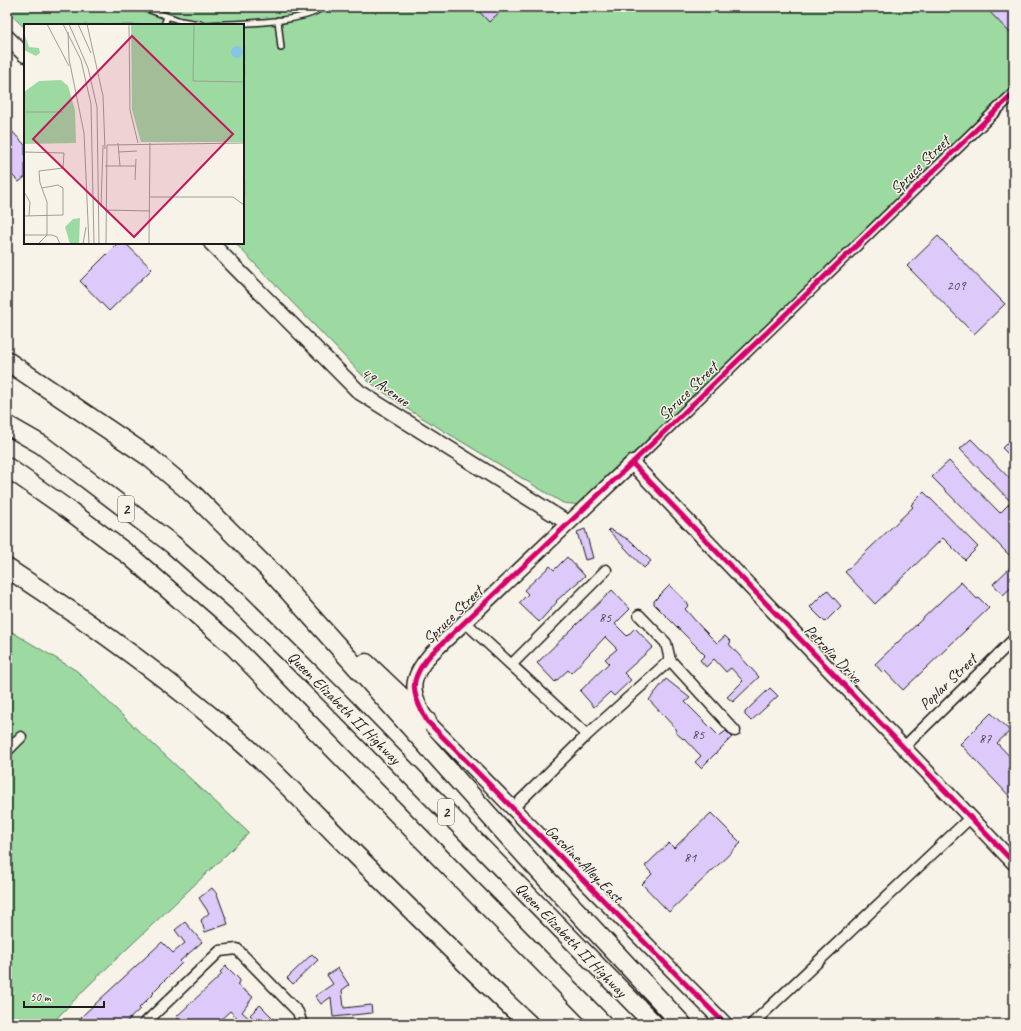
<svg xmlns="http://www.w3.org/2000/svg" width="1021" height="1031" font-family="Caveat,sans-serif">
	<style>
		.green { fill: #9ddaa2; stroke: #5c7b5f }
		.building { fill: #ddcafb; stroke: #1c1c1c }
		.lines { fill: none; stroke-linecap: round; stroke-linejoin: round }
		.lane-casing { stroke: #1c1c1c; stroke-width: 8 }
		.street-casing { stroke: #1c1c1c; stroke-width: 13 }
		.secondary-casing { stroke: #1c1c1c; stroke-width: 17 }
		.highway-casing { stroke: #1c1c1c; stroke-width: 21 }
		.lane { stroke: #f7f3e8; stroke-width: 5 }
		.street { stroke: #f7f3e8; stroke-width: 10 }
		.secondary { stroke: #f7f3e8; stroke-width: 14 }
		.highway { stroke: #f7f3e8; stroke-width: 18 }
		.cycleway-casing { stroke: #f7f3e8; stroke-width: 8 }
		.cycleway { stroke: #d6006c; stroke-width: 5 }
		.labels { text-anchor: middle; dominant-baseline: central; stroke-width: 3; stroke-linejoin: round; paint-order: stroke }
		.number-label { font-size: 14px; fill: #4c4854 }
		.shield { fill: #f7f3e8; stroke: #5e5c59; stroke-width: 1 }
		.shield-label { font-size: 15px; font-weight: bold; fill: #1c1c1c }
		.street-label { font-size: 16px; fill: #1c1c1c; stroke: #f7f3e8 }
		.inset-road { fill: none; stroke: #9f9d96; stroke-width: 1 }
		.view { fill: #c2185b; fill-opacity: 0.15; stroke: #c2185b; stroke-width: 2 }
		.inset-edge { fill: none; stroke: #1c1c1c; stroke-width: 2 }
	</style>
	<rect width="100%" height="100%" fill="#f7f3e8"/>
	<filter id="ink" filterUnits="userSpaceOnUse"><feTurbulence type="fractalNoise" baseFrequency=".025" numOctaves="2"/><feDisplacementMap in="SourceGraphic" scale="8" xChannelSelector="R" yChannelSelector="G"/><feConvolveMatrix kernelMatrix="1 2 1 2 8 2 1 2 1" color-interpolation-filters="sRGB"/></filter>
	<g filter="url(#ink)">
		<path class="green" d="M7,7H1014V85L581,505L563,503L406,408L368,381L235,243H243V25H25V28L7,11Z
			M7,629L77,671L128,721L249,833L91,983L51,1024H7Z"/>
		<path class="building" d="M475,7H505L489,22Z
			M985,7H1014V37Z
			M7,126L25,145V177L19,182L7,170Z
			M938,236L1005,304L974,334L907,266Z
			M118,243H125L152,269L109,311L80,281Z
			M1014,436V460L1002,448Z
			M971,439L1014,483V560L932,477L949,461L1000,513L1011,502L960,449Z
			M924,492L978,547L965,560L943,538L875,604L845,572L913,507L911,505Z
			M585,529L593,558L585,560L577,532Z
			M609,529L631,541L651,561L644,568L608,530Z
			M567,557L585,576L556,601L557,602L539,622L519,603L528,594L524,590L550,566L554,570Z
			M1014,564V585L1003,595L993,584Z
			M961,582L977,599L979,598L989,608L903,690L884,670L882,672L875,664Z
			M670,585L689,605L685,609L700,626L717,643L725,636L731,642L729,644L759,677L733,702L727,697L743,681L731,668L726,672L714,659L706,667L700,660L705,655L654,604V601Z
			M612,590L630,609L615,624L627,636L635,628L653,647L624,673L631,680L614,696L610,692L594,707L580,691L609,663L605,659L617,649L605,637L571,673L568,670L555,682L537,663Z
			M827,590L841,606L825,622L810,607Z
			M666,679L690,698L685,702L719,736L726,731L732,737L701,768L695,762L701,756L684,738L683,739L675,732L677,730L649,700Z
			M770,688L778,696L751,721L745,715V712Z
			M991,713L1010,731L997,743L1014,761V801L960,744Z
			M711,813L741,843L669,912L642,884L652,874L645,866L669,843L674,848Z
			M212,888L217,894L228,924L205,932L201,920L209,913L199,898Z
			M185,922L202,942L180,961L182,963L153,992L154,993L139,1008L140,1009L124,1024H88L81,1017L162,942L173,953L185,943L175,930Z
			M312,954L318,960L293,984L287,978Z
			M226,966L240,980L237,985L253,997L242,1012L251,1020L247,1024H244L230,1011L216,1024H182L176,1017L222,974L220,972Z
			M338,968L349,985L342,990L344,1008L371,1005L372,1013L333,1017L331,997L321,1004L315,996L333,984L327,975Z
			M260,1005L279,1024H259L250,1015Z"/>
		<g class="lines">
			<g class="lane-casing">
				<path id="lane" d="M141,7L181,21L206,25
					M278,20L281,48
					M164,25L167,17
					M208,25C236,23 302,24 323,7"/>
			</g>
			<g class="street-casing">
				<path id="street" d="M632,463L1014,93
					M639,615L666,643L670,660L735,731
					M465,622L587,735
					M512,664L606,570
					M904,747L1014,639
					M7,751L21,737
					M512,809L587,735L670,660
					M144,1024L220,951L237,949L298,1012L302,1024
					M752,1024L970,818"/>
			</g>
			<g class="secondary-casing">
				<path id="secondary" d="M7,37L25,55
					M211,243L359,392L568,523
					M725,1024L427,721C411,692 408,680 431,654L632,463L1014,863"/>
			</g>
			<g class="highway-casing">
				<path id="highway" d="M7,361L149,457L194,495L274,575
					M7,425L42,445L172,544L238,602L331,694L654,1024
					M7,467L70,511L130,556L233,646L603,1024
					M266,566L530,861L682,1024
					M7,568C88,621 167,677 240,741C279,775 315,814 352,851C410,909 468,967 529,1024
					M366,663L427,721"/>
			</g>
			<use href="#lane" class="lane"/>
			<use href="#street" class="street"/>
			<use href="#secondary" class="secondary"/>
			<use href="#highway" class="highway"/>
			<g class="cycleway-casing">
				<path id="cycleway" d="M632,463L1014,863
					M725,1024L427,721C411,692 408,680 431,654L632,463L1014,93"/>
			</g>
			<use href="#cycleway" class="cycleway"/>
		</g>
	</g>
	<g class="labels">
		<g class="number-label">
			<text x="956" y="285">209</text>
			<text x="605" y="617">85</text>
			<text x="698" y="734">85</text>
			<text x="985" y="738">87</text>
			<text x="690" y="857">81</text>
		</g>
		<g class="shield">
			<rect x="118" y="496" width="16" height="26" rx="3"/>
			<rect x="438" y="799" width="16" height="26" rx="3"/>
		</g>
		<g class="shield-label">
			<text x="126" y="509">2</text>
			<text x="446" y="812">2</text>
		</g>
		<g class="street-label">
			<text transform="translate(920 165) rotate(-44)">Spruce Street</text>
			<text transform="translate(385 387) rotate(35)">49 Avenue</text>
			<text transform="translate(688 391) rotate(-44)">Spruce Street</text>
			<text transform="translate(453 615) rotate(-44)">Spruce Street</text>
			<text transform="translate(833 654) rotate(46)">Petrolia Drive</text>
			<text transform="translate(948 682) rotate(-44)">Poplar Street</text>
			<text transform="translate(344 708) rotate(45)">Queen Elizabeth II Highway</text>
			<text transform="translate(584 864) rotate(45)">Gasoline Alley East</text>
			<text transform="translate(571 940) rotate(46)">Queen Elizabeth II Highway</text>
		</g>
	</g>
	<g transform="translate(24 24)">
		<rect width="220" height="220" fill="#f7f3e8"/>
		<path d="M107,0H220V118H117L108,86ZM0,9L5,23L15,24L16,29L12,32L0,26ZM37,56L44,62L51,86L52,119L0,120V68L15,57ZM56,194L55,220H46L41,203L49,195Z" fill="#9ddaa2"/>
		<path d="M207 28a6 6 0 1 1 12 0a6 6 0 1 1-12 0Z" fill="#86c5e6"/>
		<path class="inset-road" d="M23,0L45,42M39,0L57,36L67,80L70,220M45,0L64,44L73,83L75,220M54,0L67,29M63,0L79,72L81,125M105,0L106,86L114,119M170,0L169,57L220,58M44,8L45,35L60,109L65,220M0,88H39M94,119L96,142M0,128L40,129L39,144L15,147L16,159L23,178V211L14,220M95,128L113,127M81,142H111M111,156L112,135M0,168L6,178L5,192M126,173H209L220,181M77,183L79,121M81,186L126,187M0,192L39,191V164L34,161L18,164M0,211H28L33,213L36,220M59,220L62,203M82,220L83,121L220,119M125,220L126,119"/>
		<path class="view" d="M108,12L209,110L110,213L9,115Z"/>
		<rect width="220" height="220" class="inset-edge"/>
	</g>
	<rect width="1021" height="1031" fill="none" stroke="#f7f3e8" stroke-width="24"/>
	<rect x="12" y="12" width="997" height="1007" fill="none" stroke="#1c1c1c" stroke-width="1.5" filter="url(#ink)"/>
	<path d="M24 1001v6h80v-6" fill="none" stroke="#1c1c1c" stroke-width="2"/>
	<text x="30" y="1001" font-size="12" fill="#1c1c1c" stroke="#f7f3e8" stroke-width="3" paint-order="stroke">50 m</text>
</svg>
